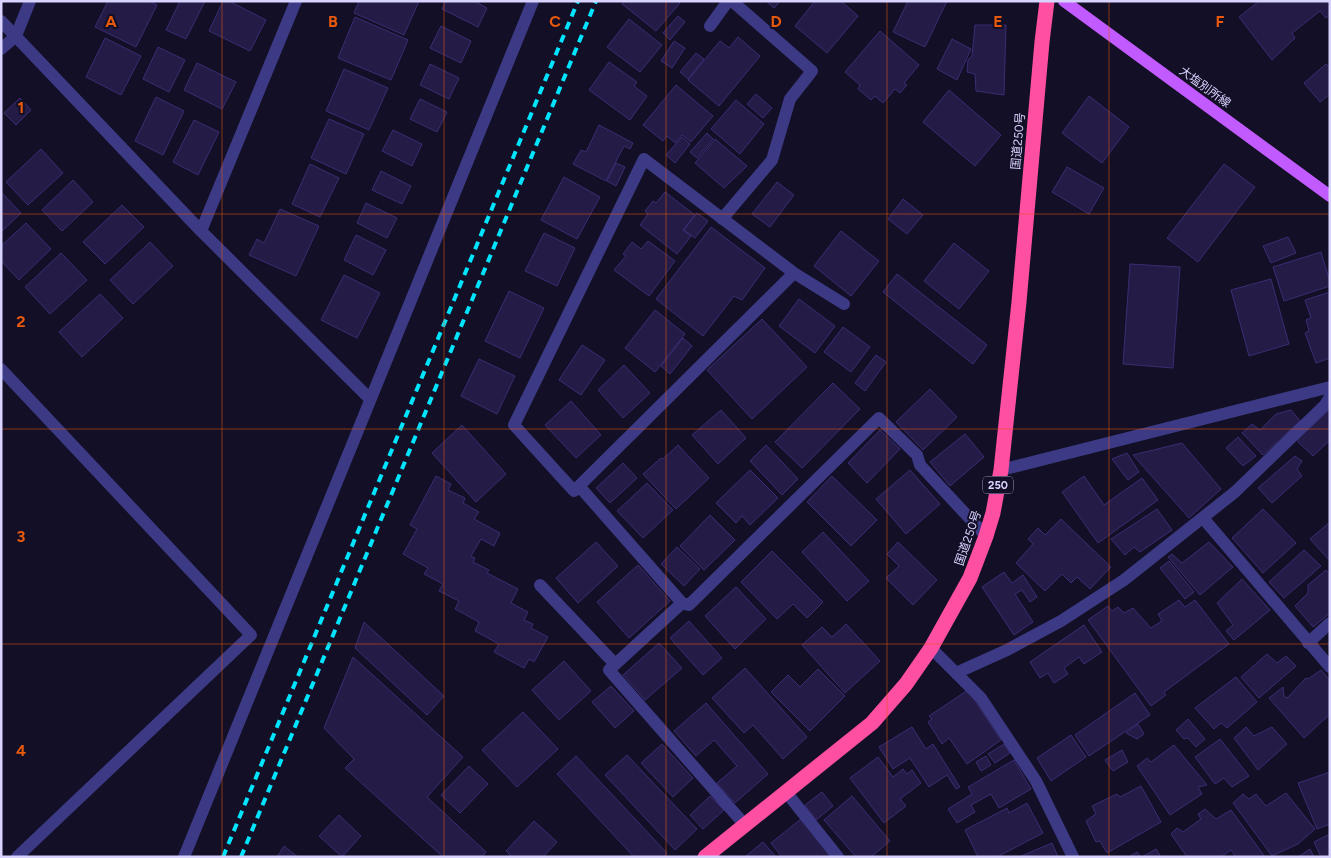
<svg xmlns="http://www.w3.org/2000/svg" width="1331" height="858" font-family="Figtree,'Noto Sans JP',sans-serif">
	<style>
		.building { fill: #241b47; stroke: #3b2d73 }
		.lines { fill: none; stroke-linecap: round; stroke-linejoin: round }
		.minor { stroke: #3d3a85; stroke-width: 12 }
		.major { stroke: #c25bff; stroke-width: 12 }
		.highway { stroke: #ff4fa3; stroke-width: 15 }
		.rail { stroke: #00e5ff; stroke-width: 4; stroke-dasharray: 8 6; stroke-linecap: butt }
		.grid { fill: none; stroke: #e8590c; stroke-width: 1; stroke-opacity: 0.55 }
		.labels { text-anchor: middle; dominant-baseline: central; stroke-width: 4; stroke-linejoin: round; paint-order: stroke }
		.shield { fill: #130f26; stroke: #9e99be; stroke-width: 1 }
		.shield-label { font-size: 11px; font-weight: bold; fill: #d9d4ff }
		.street-label { font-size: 12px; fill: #d9d4ff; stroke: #130f26 }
		.grid-label { font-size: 16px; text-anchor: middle; font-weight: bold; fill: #e8590c; stroke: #130f26; stroke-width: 4; stroke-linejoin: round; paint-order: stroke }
	</style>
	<rect width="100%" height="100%" fill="#130f26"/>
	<path class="building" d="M108,1H149L157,5L136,47L95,27Z
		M180,1H205L186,39L166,30Z
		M223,1H229L266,20L250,51L209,31Z
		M359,1H419L404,35L354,13Z
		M446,1H474L487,8L478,27L442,9Z
		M624,1H677L680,3L656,31L622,4Z
		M766,1H780L774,8Z
		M815,1H841L858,16L827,53L795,26Z
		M908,1H947L925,47L893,32Z
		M1259,1H1330V15L1326,18L1320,11L1292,33L1295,38L1272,60L1239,17Z
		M678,16L685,22L670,40L663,33Z
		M355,17L408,40L391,80L338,58Z
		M629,19L662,45L640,72L607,47Z
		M975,25H1006L1004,95L976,91L975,74L967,72L968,60L972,56Z
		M441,26L471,41L461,63L430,48Z
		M880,31L919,65L904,83L907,85L900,93L895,89L883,103L875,96L871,100L858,89L860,85L845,72Z
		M738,37L760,56L719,106L688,80L720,41L729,48Z
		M105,38L141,56L121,95L86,77Z
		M952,39L971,49L957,80L937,69Z
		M674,41L685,48L672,68L661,61Z
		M158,47L185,60L169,92L143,79Z
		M696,53L704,59L688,79L680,72Z
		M609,62L637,82L634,86L647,96L630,120L589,90Z
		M197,63L236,82L222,109L184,90Z
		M430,64L459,78L449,99L420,85Z
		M1326,64L1330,68V94L1320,102L1304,83Z
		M344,69L388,88L369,130L326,111Z
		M676,85L713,116L691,142L682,135L675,143L667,136L663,141L643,125Z
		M949,90L1001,135L975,166L923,122Z
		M756,94L772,108L763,118L747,104Z
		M1089,96L1129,127L1102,163L1062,133Z
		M156,97L184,111L163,155L135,141Z
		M20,98L31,110L16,125L4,113Z
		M420,99L447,112L437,132L410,119Z
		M736,100L764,124L740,154L711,129Z
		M329,119L364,134L346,174L311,158Z
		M194,120L219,132L198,175L173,162Z
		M599,125L633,143L630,149L624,146L606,181L573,164L581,150L586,152Z
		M393,130L422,144L412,166L382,151Z
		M707,133L713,139L697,158L690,152Z
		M682,137L690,144L675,163L666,155Z
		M715,139L747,166L724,188L695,163Z
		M41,149L63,173L28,205L6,182Z
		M616,163L625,167L616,186L607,181Z
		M310,164L339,178L320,217L292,204Z
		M1224,164L1255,187L1198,262L1167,238Z
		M1067,167L1104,188L1089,214L1052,192Z
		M381,171L411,186L402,204L372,190Z
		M564,177L600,197L577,239L541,220Z
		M73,180L93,202L62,231L42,210Z
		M777,182L794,195L770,227L752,214Z
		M1,192L21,213L1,232Z
		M665,192L695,215L683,230L691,236L677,254L640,225L648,214L645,211L653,201L656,203Z
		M903,199L923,215L907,234L888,219Z
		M366,203L397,218L387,238L357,223Z
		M122,205L144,227L105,264L83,242Z
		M280,209L319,226L296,276L249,255L257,239L264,243Z
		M697,213L708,221L695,238L684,230Z
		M26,223L51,249L19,280L1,261V246Z
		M711,227L765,268L742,300L734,296L703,336L656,299Z
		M841,231L879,261L851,296L814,266Z
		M544,233L575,248L557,286L525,271Z
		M356,235L386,250L373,275L344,260Z
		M1288,237L1296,253L1271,263L1263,246Z
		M648,241L675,261L649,296L614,270L626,256L623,254L632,242L641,249Z
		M150,242L173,266L133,304L110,280Z
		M954,243L989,271L959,309L924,281Z
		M1321,252L1330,282V286L1284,301L1273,267Z
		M61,253L87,280L50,314L25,287Z
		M1130,264L1180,267L1173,368L1123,364Z
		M897,274L987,345L973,364L883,292Z
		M344,275L380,293L357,338L321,320Z
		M1271,279L1289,344L1249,356L1231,290Z
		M509,291L544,308L520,358L485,341Z
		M1330,292V358L1316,363L1305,333L1309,331L1306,320L1311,318L1305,300Z
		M100,294L123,318L82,357L59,332Z
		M799,299L835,326L815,353L779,326Z
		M655,310L685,334L655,372L625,348Z
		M762,319L807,367L752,419L707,370Z
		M843,327L870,347L851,372L824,352Z
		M683,338L692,346L670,374L661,366Z
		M582,345L605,360L581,395L559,380Z
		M876,355L886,362L865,391L855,383Z
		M479,359L515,376L497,414L461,396Z
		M624,365L650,393L623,418L598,390Z
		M833,383L860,409L802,468L775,442Z
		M930,389L957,417L923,450L896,422Z
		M571,401L601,435L576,458L545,425Z
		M1330,409V440L1313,456L1298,442V439Z
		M721,410L746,438L718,464L692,435Z
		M1291,410L1300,421L1263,455L1242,433L1252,424L1260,430L1276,414Z
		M462,425L506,474L476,502L432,453Z
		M880,430L900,449L867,483L848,463Z
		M965,434L984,457L950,486L930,462Z
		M1238,437L1256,456L1243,466L1226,448Z
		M1182,443L1221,489L1189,518L1133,455Z
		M678,445L709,478L676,509L643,474L661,458L663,459Z
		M766,445L798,479L782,495L750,461Z
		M1127,453L1139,472L1128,480L1112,459Z
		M1295,456L1302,461L1297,469L1302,476L1272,503L1258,488Z
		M623,463L637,478L610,503L596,488Z
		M750,470L778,498L750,525L742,516L736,523L716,503Z
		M910,470L940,504L906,534L876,499Z
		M436,476L451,484L448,490L465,498L463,503L479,512L474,519L500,533L494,546L481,539L471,556L475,558L473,562L489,570L487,573L518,589L511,603L528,612L524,620L533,624L531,628L548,637L534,662L529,659L524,668L494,652L499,644L475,631L479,622L455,609L459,601L439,591L443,584L424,574L428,568L403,554L417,529L410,525Z
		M832,476L877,520L851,546L807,502Z
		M1084,476L1104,505L1142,478L1158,500L1098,543L1062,492Z
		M647,483L673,510L643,538L617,511Z
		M1157,509L1172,530L1140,552L1134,547L1125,555L1111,539Z
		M1263,509L1296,543L1263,573L1232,538Z
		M710,515L735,540L704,570L680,546Z
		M1061,519L1111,567L1090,589L1077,577L1071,583L1062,574L1045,591L1016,563L1033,544L1028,539L1038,528L1045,535Z
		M1330,522V561L1310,539Z
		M823,532L869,581L847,601L802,552Z
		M596,542L618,566L578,603L556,578Z
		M898,542L937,580L913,605L886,578L899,566L887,554Z
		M1209,542L1233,567L1200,595L1168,557L1172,554L1182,563Z
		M677,547L700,569L684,586L661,564Z
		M1304,550L1321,566L1284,598L1269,582Z
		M772,551L823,602L807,618L793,604L777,619L741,582Z
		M1169,561L1194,592L1185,599L1160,568Z
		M638,565L670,601L629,638L597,602Z
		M1326,570L1330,574V613L1313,627L1295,606L1308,593V585Z
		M1004,572L1012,583L1023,575L1037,597L1030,602L1022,590L1015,594L1033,622L1014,635L982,587Z
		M1242,579L1270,610L1234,640L1226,631L1233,625L1217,603Z
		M736,587L766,619L735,649L705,616Z
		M1179,600L1185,607L1195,600L1229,644L1164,692L1166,695L1151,706L1088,620L1108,606L1112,611L1118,607L1124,613L1133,608L1151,628L1162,621L1158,614Z
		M689,621L722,658L703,675L670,638Z
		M364,622L444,696L427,715L355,648Z
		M846,624L880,661L845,693L802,645L822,627L832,637Z
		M1084,625L1102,652L1084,664L1079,657L1064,668L1068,674L1054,683L1048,673L1040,678L1030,662Z
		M659,643L682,668L645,700L623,675Z
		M1267,654L1277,663L1286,656L1296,666L1259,698L1241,677Z
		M353,657L463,757L427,797L486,852L482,857H443L345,768L354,759L324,728Z
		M564,661L591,691L559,720L532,690Z
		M745,668L807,737L783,759L753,725L744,733L712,698Z
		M818,669L845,696L810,731L771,692L788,675L800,687Z
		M1321,670L1330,680V714L1304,738L1269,698L1283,687L1284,696L1287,698L1306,678L1308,679Z
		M1236,677L1257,702L1227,728L1221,723L1214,729L1195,708Z
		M611,686L634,711L615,728L592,702Z
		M968,690L1001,740L967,764L949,738L942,744L928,722L932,719L929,716Z
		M1135,693L1150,715L1089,756L1075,735Z
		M706,703L768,774L735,803L717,783L737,766L714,740L696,756L674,731Z
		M523,712L558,749L517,787L482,750Z
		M1188,719L1205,739L1196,747L1188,738L1184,739L1176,730Z
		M1138,724L1144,734L1137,739L1126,733Z
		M912,727L926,749L933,744L960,787L956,789L947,775L929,787L910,758L893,769L879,747Z
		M1246,727L1254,736L1272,727L1287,744L1258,770L1234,738Z
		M1071,735L1086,757L1051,781L1037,758Z
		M1220,739L1249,776L1232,787L1224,778L1215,784L1195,757Z
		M662,744L693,778L673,797L641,763Z
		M1004,744L1010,753L995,763L988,754Z
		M1174,745L1207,785L1198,787L1202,794L1170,815L1137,766L1147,758L1151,762Z
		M1122,750L1128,762L1113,771L1105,760Z
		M627,755L697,829L675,850L605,775Z
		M576,756L667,853L664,857H634L557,774Z
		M986,756L991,765L981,771L976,762Z
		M878,757L893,777L903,769L907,774L912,770L921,783L900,799L906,806L884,823L850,778Z
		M1014,760L1031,789L999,808L991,794L971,805L975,812L957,823L948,809L972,794L968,787Z
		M469,766L488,784L460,813L441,795Z
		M1330,772V824L1317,829L1298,783Z
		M1141,786L1161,822L1107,853L1100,841L1096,842L1086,821L1096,814L1092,806L1117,794L1120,797Z
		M822,792L833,806L816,820L805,805Z
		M1286,793L1315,829L1298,844L1272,856L1233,803L1243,794L1249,799L1256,794L1266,806Z
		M710,796L724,810L703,829L690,815Z
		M852,796L890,841L871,857H856L824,820Z
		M1027,803L1043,833L997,857H978L965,830L1007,808L1009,813Z
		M1205,809L1216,819L1231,810L1265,857H1236L1231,850L1221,857H1187L1171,834L1177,828L1183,832L1201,819L1198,814Z
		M339,815L361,836L342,857L319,836Z
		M801,819L832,857H782L771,843Z
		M534,821L557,842L543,857H512L506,851Z
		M1330,834V857H1321L1314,842Z
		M763,842L776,857H745Z
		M1052,843L1058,857H1019Z
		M284,846L298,857H277Z
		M1156,849L1161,857H1142Z
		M1310,849L1314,857H1298Z
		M1137,852L1141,857H1129Z"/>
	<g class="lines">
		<path class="minor" d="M1,21L201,231L370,399
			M710,26L728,1
			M1,49L16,36L30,1
			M722,219L772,160L790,99L812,71L732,1
			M201,231L296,1
			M794,273L574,491L514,425L644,159L794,273L844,304
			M1,369L251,635L17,857
			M1001,470L1330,387
			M579,486L682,603
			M1203,518L1330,667
			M540,585L615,664
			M1308,643L1330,623
			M931,648L981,698L1036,781L1073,857
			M956,673L1007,650L1061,621L1124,580L1235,492L1325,405L1330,397
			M786,792L838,857
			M745,825L609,670L682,603L689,605L879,418L917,455L920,465L986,536
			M184,857L533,1"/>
		<path class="major" d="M1064,1L1330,196"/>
		<path class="highway" d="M705,857L872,723L906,684L931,648L970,578L986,536L993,513L1001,470L1019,302L1042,42L1047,1"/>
		<path class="rail" d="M223,857L578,1
			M241,857L596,1"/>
	</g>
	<path class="grid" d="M222,1V857M444,1V857M666,1V857M887,1V857M1109,1V857M1,214H1330M1,429H1330M1,644H1330"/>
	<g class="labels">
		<rect class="shield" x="983" y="476.5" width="30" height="17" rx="4"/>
		<g class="shield-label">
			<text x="998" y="485">250</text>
		</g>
		<g class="street-label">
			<text transform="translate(1205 87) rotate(36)">大塩別所線</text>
			<text transform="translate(1018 141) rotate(-85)">国道250号</text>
			<text transform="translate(968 538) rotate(-71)">国道250号</text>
		</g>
	</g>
	<g class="grid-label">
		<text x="111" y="27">A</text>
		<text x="333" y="27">B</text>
		<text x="555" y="27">C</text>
		<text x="776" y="27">D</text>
		<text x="998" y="27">E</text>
		<text x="1220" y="27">F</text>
		<text x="21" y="113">1</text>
		<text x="21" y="327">2</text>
		<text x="21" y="542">3</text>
		<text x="21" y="756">4</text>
	</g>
	<rect width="1331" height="858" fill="none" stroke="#d9d4ff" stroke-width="5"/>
</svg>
